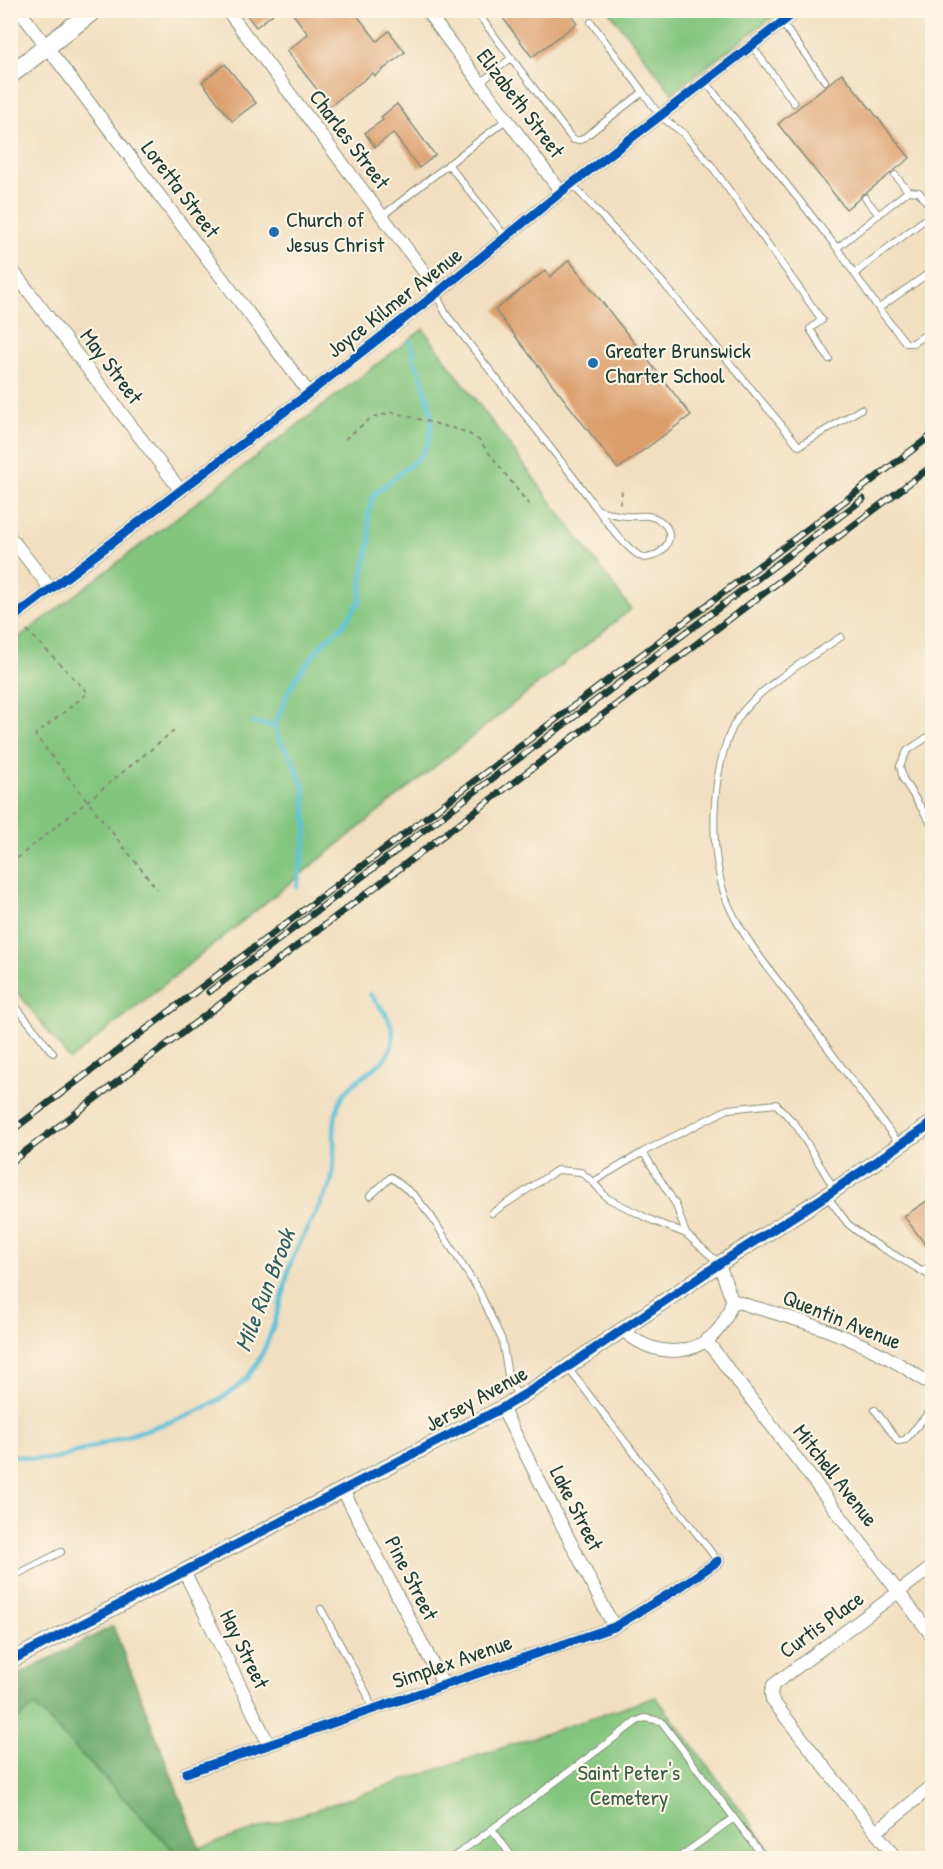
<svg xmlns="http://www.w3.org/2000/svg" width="943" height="1869" font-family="'Patrick Hand',sans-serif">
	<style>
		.green { fill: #83c57e; stroke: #518159; stroke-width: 1.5 }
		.forest { fill: #6aaa6d; stroke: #447450; stroke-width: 1.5 }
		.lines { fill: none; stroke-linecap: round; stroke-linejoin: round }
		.stream { stroke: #5cc2da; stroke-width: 4.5 }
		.building { fill: #db9d6b }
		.service-casing { stroke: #888e7a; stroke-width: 8 }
		.minor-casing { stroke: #888e7a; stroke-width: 14 }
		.tertiary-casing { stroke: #888e7a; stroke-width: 17 }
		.secondary-casing { stroke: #888e7a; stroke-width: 20 }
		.path { stroke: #888e7a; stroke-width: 2; stroke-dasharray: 4.5 4.5; stroke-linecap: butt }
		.service { stroke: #fff; stroke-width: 6 }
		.minor { stroke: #fff; stroke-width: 12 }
		.tertiary { stroke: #fff; stroke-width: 15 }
		.secondary { stroke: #fff; stroke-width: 18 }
		.rail-casing { stroke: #1f3d34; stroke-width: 7 }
		.rail { stroke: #fcf5e5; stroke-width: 4.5; stroke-dasharray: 14; stroke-linecap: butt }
		.cycleway-casing { stroke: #fcf5e5; stroke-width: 13 }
		.cycleway { stroke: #0057b8; stroke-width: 9 }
		.poi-dot { fill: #1f6fb2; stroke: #fcf5e5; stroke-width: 2 }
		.labels { text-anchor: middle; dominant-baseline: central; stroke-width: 4.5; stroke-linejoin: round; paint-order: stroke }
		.street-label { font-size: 22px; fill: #1f3d34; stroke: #fcf5e5 }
		.poi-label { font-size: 22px; fill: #1f3d34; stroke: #fcf5e5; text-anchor: start }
		.park-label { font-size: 22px; fill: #385f46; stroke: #fcf5e5 }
		.water-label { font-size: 24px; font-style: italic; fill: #2e5e5e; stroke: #fcf5e5 }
	</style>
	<rect width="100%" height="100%" fill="#fcf5e5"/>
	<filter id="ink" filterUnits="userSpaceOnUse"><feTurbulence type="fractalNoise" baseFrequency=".0167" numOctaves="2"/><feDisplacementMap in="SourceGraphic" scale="12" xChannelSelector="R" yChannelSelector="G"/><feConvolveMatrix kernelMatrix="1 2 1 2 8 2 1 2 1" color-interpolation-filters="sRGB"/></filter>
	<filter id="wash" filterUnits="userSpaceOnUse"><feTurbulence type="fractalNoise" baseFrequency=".008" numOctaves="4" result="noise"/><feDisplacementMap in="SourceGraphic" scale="24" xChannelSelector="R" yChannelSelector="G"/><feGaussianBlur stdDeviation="1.35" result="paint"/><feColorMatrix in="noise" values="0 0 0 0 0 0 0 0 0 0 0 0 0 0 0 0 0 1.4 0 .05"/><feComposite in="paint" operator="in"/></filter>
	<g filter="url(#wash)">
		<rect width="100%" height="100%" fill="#f2dfc1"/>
		<path class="green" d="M609,11H780L672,93Z
			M423,329L631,609L70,1060L11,984V644Z
			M656,1697L777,1858H11V1724L35,1706L178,1855Z"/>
		<path class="forest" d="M113,1626L200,1849L178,1855L35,1706L11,1724V1679Z"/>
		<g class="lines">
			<path class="stream" d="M252,723L275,726
				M297,887L307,831L304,789L292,758L278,739L275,726L288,692L298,675L324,642L344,624L360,601L363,574L370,541L368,515L374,494L420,457L427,445L431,432V410L422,378L414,358L411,342
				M10,1455L35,1459H56L185,1417C207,1407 234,1394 249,1375C267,1352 276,1318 284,1291C287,1280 287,1270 292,1260C300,1240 311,1222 321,1203C325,1195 331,1187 332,1178C338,1151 328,1123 342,1097C354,1074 393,1068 393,1037C393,1019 380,1007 370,994"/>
		</g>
		<g id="blocks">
			<path class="building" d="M243,10H278L256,27Z
				M290,10H353L377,41L389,31L405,52L375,76L373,73L330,106L287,51L308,34Z
				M497,10H568L577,23L532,57Z
				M225,64L256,103L232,121L202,82Z
				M842,73L910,158L866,193L862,194L860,198L846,209L778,124Z
				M397,104L435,155L419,168L393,133L375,147L365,133L383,120L381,117Z
				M569,260L691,415L618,469L495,310L546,270L550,277Z
				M933,1197V1255L904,1216Z"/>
		</g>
	</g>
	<g filter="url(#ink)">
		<use href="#blocks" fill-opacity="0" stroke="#888e7a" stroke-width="1.5"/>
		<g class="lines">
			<g class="service-casing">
				<path id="service" d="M475,10L573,140H581L643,92L591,22
					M782,23L825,81
					M752,46L794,103
					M705,81L837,248L881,312L906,343H913L932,330
					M480,83L511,58
					M643,92L660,116L683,133L711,165L822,320L810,329L829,359
					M448,164L506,237
					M895,175L908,191
					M572,184L664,284L799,446L861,409
					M865,198L879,215
					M382,216L507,119
					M837,248L908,191L919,192L932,209
					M855,273L932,214
					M436,294L446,314C490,370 534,427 578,483C592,501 624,551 644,558C665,557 680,533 659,520C648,513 639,517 627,516C617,516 608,512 599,510
					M879,308L932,271
					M841,637C811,657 758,688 738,718C709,763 707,861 730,908C744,939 773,974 794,1002C829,1050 864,1097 900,1145
					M932,734L907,751L900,766L903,779L932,825
					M10,999L53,1053
					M593,1182L643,1152
					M370,1196L391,1177L415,1196L431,1216L479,1291L502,1340L509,1381L519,1397
					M827,1196L848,1224L867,1239L932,1277
					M492,1213L557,1170L581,1172L593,1182L607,1198L651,1220L686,1234
					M719,1263L686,1234L676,1205L643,1152L728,1109L776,1104L796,1125L835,1190
					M923,1271L932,1265
					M568,1368L718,1561
					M875,1410L898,1441L905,1440L932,1409
					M10,1578L61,1552
					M321,1609L367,1694L372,1709
					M241,1858L249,1857L259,1858
					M452,1858L492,1829
					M513,1858L492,1829L637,1721L645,1718L661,1721L734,1818
					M678,1858L734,1818L764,1858"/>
			</g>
			<g class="minor-casing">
				<path id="minor" d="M19,10L309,393
					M227,10L428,277L436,294
					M426,10L561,192
					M10,267L181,491
					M10,537L50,588
					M10,620L309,393L436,294L561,192L798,10
					M732,1300C748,1306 765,1310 781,1315C834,1330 888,1353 932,1386
					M623,1330C661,1366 720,1355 732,1300L719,1264
					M706,1340L932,1636
					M502,1408L614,1627
					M343,1490L443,1684
					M184,1571L269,1745
					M186,1773L614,1627L677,1589L718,1561
					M876,1832L932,1786
					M896,1858L772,1700L771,1693L773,1685L932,1567"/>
			</g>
			<g class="tertiary-casing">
				<path id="tertiary" d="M10,1661L502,1408L553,1377L719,1264L827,1195L932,1123"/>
			</g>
			<g class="secondary-casing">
				<path id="secondary" d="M10,75L94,10"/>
			</g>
			<path class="path" d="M345,439L371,418L393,412L466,432L479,440L530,506
				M620,504L622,493L620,487
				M27,630L88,693L35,735L157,889
				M10,864L176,729"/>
			<use href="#service" class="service"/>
			<use href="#minor" class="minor"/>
			<use href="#tertiary" class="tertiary"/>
			<use href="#secondary" class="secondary"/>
			<g class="rail-casing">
				<path id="rail" d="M209,992L863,499
					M10,1132L932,435
					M10,1163L932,466"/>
			</g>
			<use href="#rail" class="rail"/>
			<g class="cycleway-casing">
				<path id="cycleway" d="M10,620L309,393L436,294L561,192L798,10
					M10,1661L502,1408L553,1377L719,1264L827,1195L932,1123
					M186,1773L614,1627L677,1589L718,1561"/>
			</g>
			<use href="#cycleway" class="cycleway"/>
		</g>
	</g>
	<g class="poi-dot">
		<circle cx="274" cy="232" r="6"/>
		<circle cx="593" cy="363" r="6"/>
	</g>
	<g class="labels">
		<g class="street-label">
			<text transform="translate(521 103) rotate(53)">Elizabeth Street</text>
			<text transform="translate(350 139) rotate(53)">Charles Street</text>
			<text transform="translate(181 189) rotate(53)">Loretta Street</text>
			<text transform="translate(394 302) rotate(-38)">Joyce Kilmer Avenue</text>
			<text transform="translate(112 366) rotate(53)">May Street</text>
			<text transform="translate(842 1319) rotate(22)">Quentin Avenue</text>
			<text transform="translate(476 1398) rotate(-29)">Jersey Avenue</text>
			<text transform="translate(836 1475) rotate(52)">Mitchell Avenue</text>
			<text transform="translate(577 1508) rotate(63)">Lake Street</text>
			<text transform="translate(412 1578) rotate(63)">Pine Street</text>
			<text transform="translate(821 1624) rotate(-36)">Curtis Place</text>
			<text transform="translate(245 1649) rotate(64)">Hay Street</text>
			<text transform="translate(452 1661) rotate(-19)">Simplex Avenue</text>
		</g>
		<g class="poi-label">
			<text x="286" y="219">Church of<tspan x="286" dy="25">Jesus Christ</tspan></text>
			<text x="605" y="350">Greater Brunswick<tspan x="605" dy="25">Charter School</tspan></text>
		</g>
		<g class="park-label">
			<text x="629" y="1772">Saint Peter's<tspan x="629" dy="25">Cemetery</tspan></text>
		</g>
		<g class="water-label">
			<text transform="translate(264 1290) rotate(-69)">Mile Run Brook</text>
		</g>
	</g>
	<rect width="943" height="1869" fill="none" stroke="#fcf5e5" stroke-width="36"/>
</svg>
